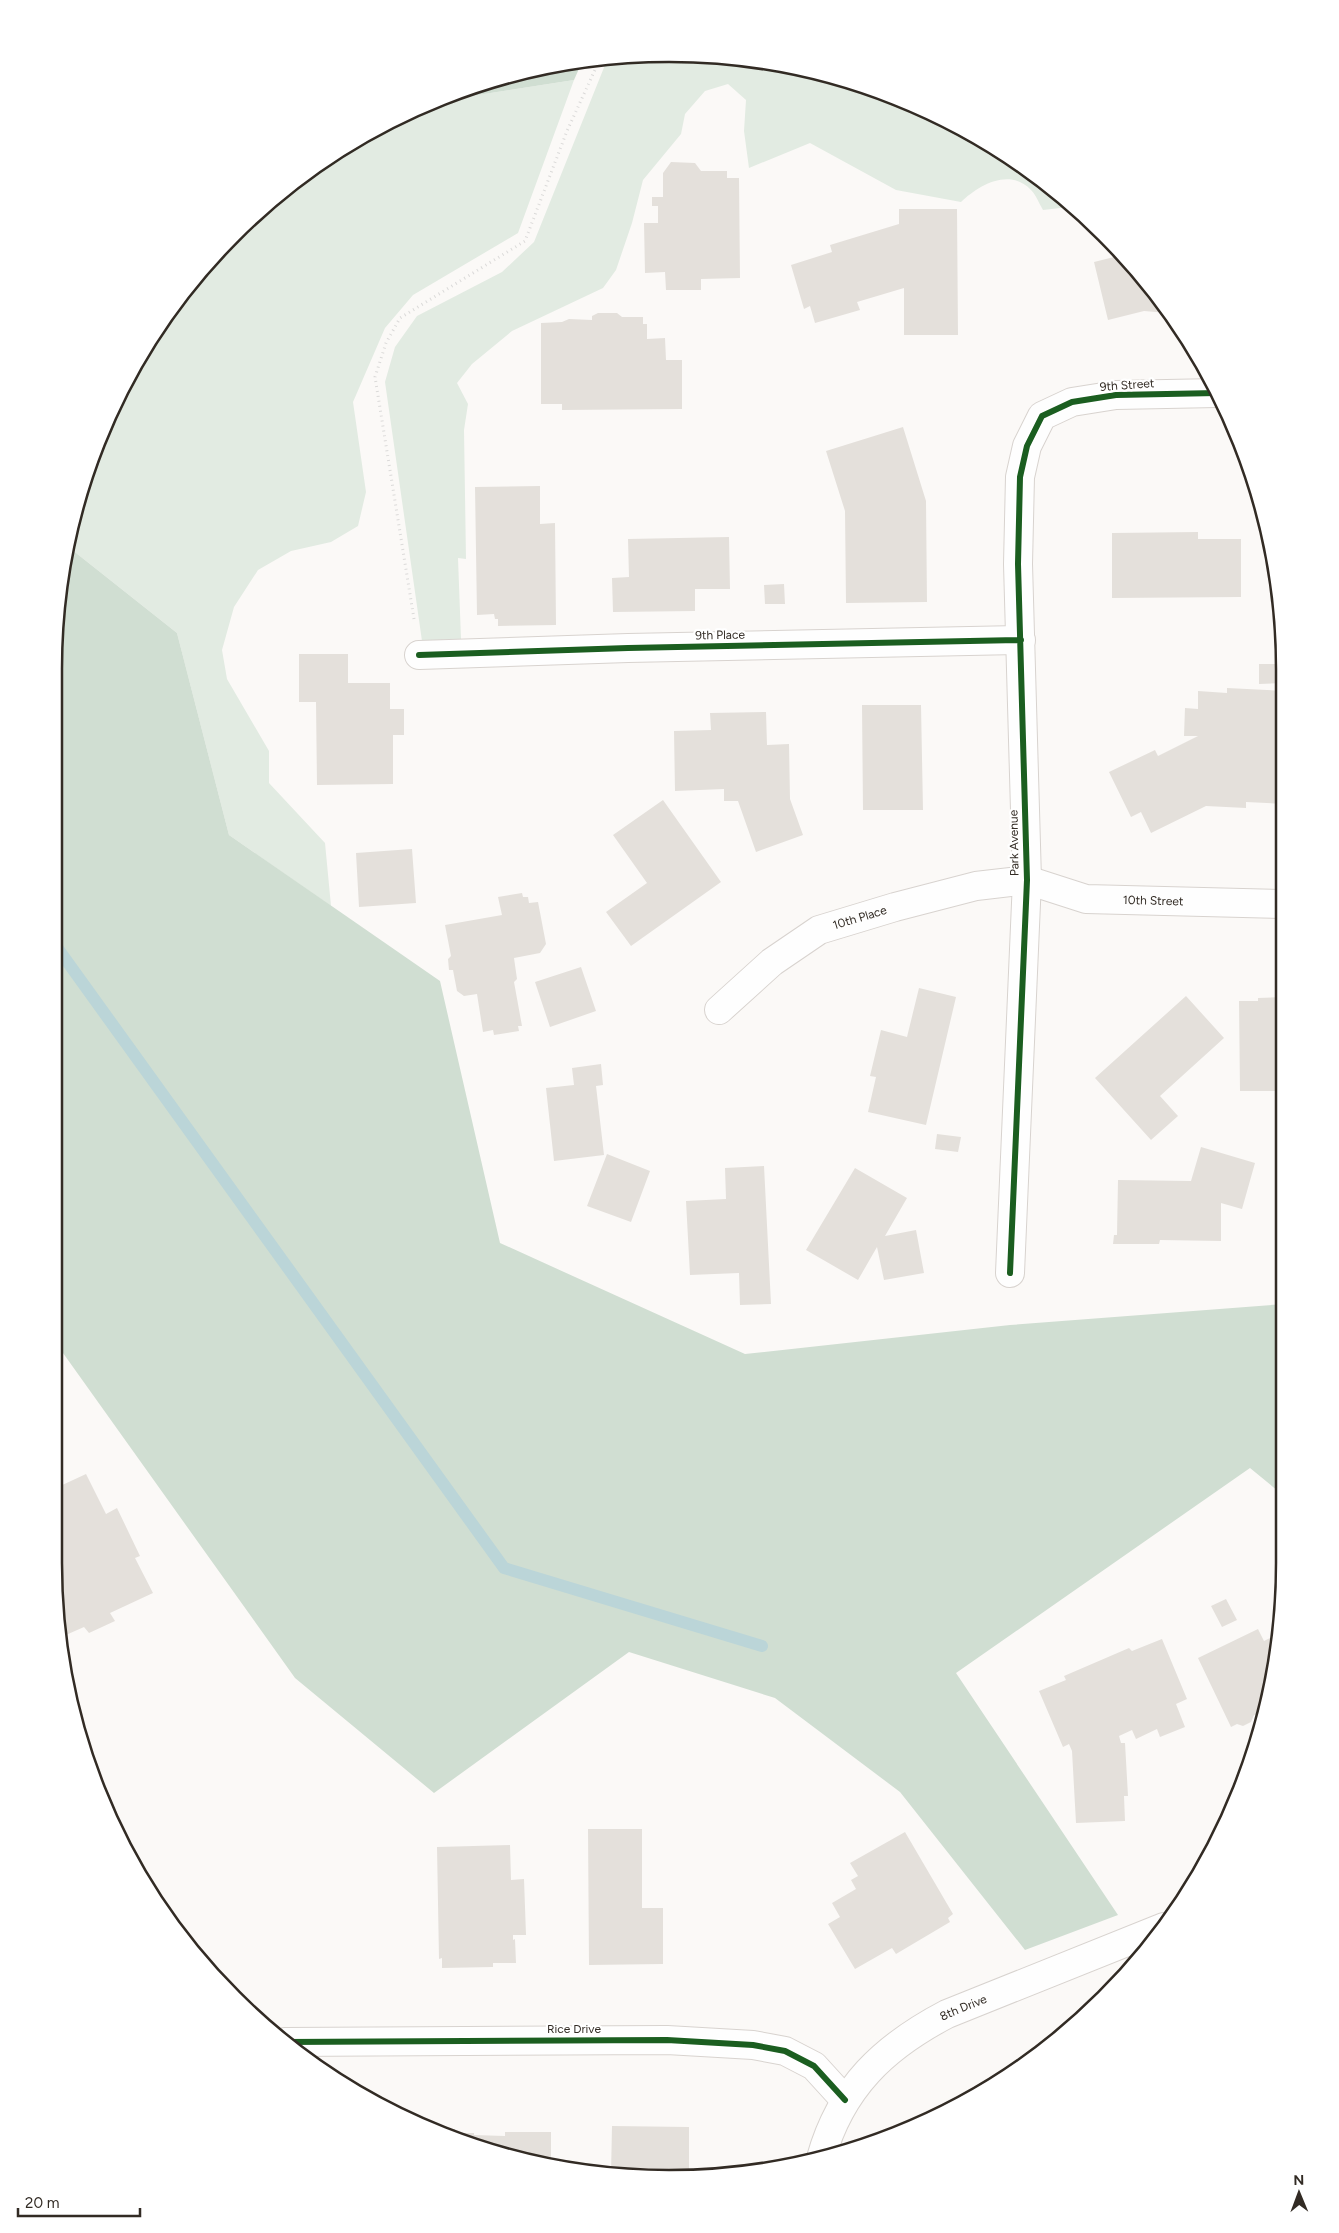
<svg xmlns="http://www.w3.org/2000/svg" width="1339" height="2233" font-family="Figtree,sans-serif">
	<style>
		.green { fill: #e2ebe2 }
		.forest { fill: #d0ded2 }
		.lines { fill: none; stroke-linecap: round; stroke-linejoin: round }
		.stream { stroke: #bbd5d8; stroke-width: 12 }
		.building { fill: #e4e0db }
		.minor-casing { stroke: #d8d3cf; stroke-width: 30 }
		.path { stroke: #dbdad9; stroke-width: 3; stroke-dasharray: 1 4; stroke-linecap: butt }
		.minor { stroke: #fefefe; stroke-width: 28 }
		.cycleway-casing { stroke: #fff; stroke-width: 9 }
		.cycleway { stroke: #1b5e20; stroke-width: 6 }
		.labels { text-anchor: middle; dominant-baseline: central; stroke-width: 4.5; stroke-linejoin: round; paint-order: stroke }
		.street-label { font-size: 12px; fill: #322b24; stroke: #fff }
		.rim { fill: none; stroke: #322b24; stroke-width: 2.5 }
	</style>
	<rect width="100%" height="100%" fill="#fbf9f7"/>
	<path class="green" d="M670,54L790,66L905,101L1012,158L1069,207L1043,210C1039,203 1036,195 1031,190C1009,167 978,186 961,202L896,190L810,143L749,168L744,131L746,100L728,84L705,91L685,114L681,134L643,180L632,223L616,270L603,288L512,331L472,364L457,383L468,404L464,430L466,559L458,558L461,639L422,641L385,382L395,347L417,316L502,272L534,242L607,60Z
		M574,80L518,233L413,295L385,328L353,402L366,492L358,526L331,542L291,551L258,570L234,607L222,650L227,679L269,751V783L325,843L331,906L229,835L177,633L71,549L87,471L158,327L234,234L328,157L432,102Z"/>
	<path class="forest" d="M582,62L574,80L432,102L550,66Z
		M71,549L177,633L229,835L440,981L500,1243L745,1354L1010,1325L1284,1304V1496L1250,1468L956,1673L1118,1915L1025,1950L900,1792L775,1698L629,1652L434,1793L295,1678L58,1346L55,629Z"/>
	<g class="lines">
		<path class="stream" d="M56,946L504,1568L762,1646"/>
	</g>
	<path class="building" d="M671,162L695,163L701,171H727V178H739L740,278L701,279V290H666L665,272L645,273L644,223H658V206H652V197H663V173Z
		M899,209H957L958,335H904V288L857,302L860,310L815,323L810,306L804,309L791,265L832,252L830,245L899,224Z
		M1122,255L1132,263L1168,313L1144,311L1108,320L1094,262Z
		M598,313H617L622,317H643V324H647V339L665,338L666,360H682V409L562,410V404H541V323L562,322L569,319L592,320V316Z
		M903,427L926,501L927,602L846,603L845,511L826,451Z
		M540,486V524L555,523L556,625L498,626V619H495L494,614L477,615L475,487Z
		M1198,532V539H1241V597L1112,598V533Z
		M729,537L730,589H695V611L613,612L612,578L629,577L628,539Z
		M784,584L785,604H765L764,585Z
		M299,654H348V683H390V709H404V735H393V784L317,785L316,702H299Z
		M1259,664H1283L1284,683L1259,684Z
		M1227,688L1284,691V804L1246,802V808L1206,806L1151,833L1141,812L1131,817L1109,772L1155,750L1158,756L1198,736H1184L1185,708L1198,709V691L1227,693Z
		M862,705H921L923,810H863Z
		M766,712L767,745L789,744L790,799L803,835L756,852L738,801H724V789L675,791L674,731L711,730L710,713Z
		M663,800L721,882L631,946L606,912L647,883L613,835Z
		M412,849L416,903L359,907L356,853Z
		M522,893L523,897H528L529,903L538,902L546,944L540,953L514,958L517,979L514,982L522,1026H518L519,1031L494,1035L493,1030L483,1032L477,994L464,996L457,991L453,970H449L448,959L451,956L445,925L502,915L498,897Z
		M581,967L596,1011L550,1027L535,982Z
		M919,988L956,997L926,1125L868,1112L876,1077L870,1076L881,1030L907,1037Z
		M1186,996L1224,1038L1160,1096L1178,1116L1151,1140L1095,1078Z
		M1284,997V1091H1240L1239,1001H1258V998Z
		M601,1064L603,1085L596,1086L604,1155L554,1161L546,1088L574,1085L572,1068Z
		M937,1134L961,1137L958,1152L935,1149Z
		M1201,1147L1255,1163L1242,1209L1221,1203V1241L1160,1240L1159,1244H1113L1114,1235H1117L1118,1180L1191,1181Z
		M607,1154L650,1171L631,1222L587,1206Z
		M764,1166L771,1304L740,1305L739,1273L690,1275L686,1201L726,1199L725,1168Z
		M855,1168L907,1198L885,1236L916,1230L924,1273L884,1280L877,1247L858,1280L806,1250Z
		M86,1474L106,1514L117,1508L140,1556L135,1558L153,1593L110,1613L115,1621L89,1633L84,1627L59,1638L58,1487Z
		M1226,1599L1237,1620L1222,1627L1211,1606Z
		M1280,1624L1263,1708L1256,1711L1258,1714L1254,1715L1251,1722L1243,1726L1237,1724L1231,1727L1198,1658L1258,1629L1264,1641L1276,1635L1272,1628Z
		M1162,1639L1187,1699L1176,1704L1185,1727L1160,1737L1157,1729L1136,1739L1132,1730L1119,1736L1121,1743H1125L1128,1796H1124L1125,1821L1076,1823L1072,1751L1069,1744L1063,1747L1039,1691L1066,1680L1064,1676L1129,1648L1132,1651Z
		M588,1829H642V1908H663V1964L589,1965Z
		M905,1832L953,1914L948,1918L950,1922L896,1954L892,1948L855,1969L828,1924L840,1917L832,1903L856,1889L851,1880L858,1876L850,1863Z
		M510,1845L511,1880L524,1879L526,1935H513V1940L515,1939L516,1963H493V1967L442,1968V1958L439,1959L437,1847Z
		M346,2084H357V2091Z
		M612,2126L689,2127V2178L669,2179L611,2174Z
		M428,2129H455V2133H474V2135L505,2136V2132H551V2168L472,2147Z"/>
	<g class="lines">
		<g class="minor-casing">
			<g id="minor">
				<path d="M419,655L628,648L1021,640"/>
				<path id="s1" d="M719,1010L772,962L819,930L895,907L976,886L1027,880L1086,899L1284,904"/>
				<path d="M1010,1273L1027,880L1018,564L1020,477L1027,446L1042,416L1072,402L1116,395L1217,393"/>
				<path d="M285,2042L667,2040L753,2045L785,2051L814,2066L845,2100"/>
				<path id="s2" d="M821,2158C841,2087 884,2047 947,2014L1164,1927"/>
			</g>
		</g>
		<path class="path" d="M414,619L375,377L386,343L400,318L525,241L567,131L599,61"/>
		<use href="#minor" class="minor"/>
		<g class="cycleway-casing">
			<path id="cycleway" d="M419,655L628,648L1021,640
				M1010,1273L1027,880L1018,564L1020,477L1027,446L1042,416L1072,402L1116,395L1217,393
				M285,2042L667,2040L753,2045L785,2051L814,2066L845,2100"/>
		</g>
		<use href="#cycleway" class="cycleway"/>
	</g>
	<g class="labels">
		<g class="street-label">
			<text transform="translate(1127 385) rotate(-4)">9th Street</text>
			<text transform="translate(720 635) rotate(-1)">9th Place</text>
			<text transform="translate(1014 843) rotate(-91)">Park Avenue</text>
			<text stroke="none"><textPath href="#s1" startOffset="472">10th Street</textPath></text>
			<text stroke="none"><textPath href="#s1" startOffset="171">10th Place</textPath></text>
			<text stroke="none"><textPath href="#s2" startOffset="215">8th Drive</textPath></text>
			<text x="574" y="2029">Rice Drive</text>
		</g>
	</g>
	<path d="M0 0H1339V2233H0ZM669 62H669A607 607 0 0 1 1276 669V1563A607 607 0 0 1 669 2170H669A607 607 0 0 1 62 1563V669A607 607 0 0 1 669 62Z" fill="#fff" fill-rule="evenodd"/>
	<path class="rim" d="M669 62H669A607 607 0 0 1 1276 669V1563A607 607 0 0 1 669 2170H669A607 607 0 0 1 62 1563V669A607 607 0 0 1 669 62Z"/>
	<g transform="translate(1299 2193) rotate(359)" stroke="#ffffff" stroke-width="4" paint-order="stroke">
	<path d="M0-4L9 19L0 12L-9 19Z" fill="#322b24"/>
	<text y="-8" font-size="14" font-weight="bold" text-anchor="middle" fill="#322b24">N</text>
	</g>
	<path d="M18 2208v8h122v-8" fill="none" stroke="#322b24" stroke-width="2.5"/>
	<text x="25" y="2208" font-size="15" fill="#322b24" stroke="#ffffff" stroke-width="4" paint-order="stroke">20 m</text>
</svg>
